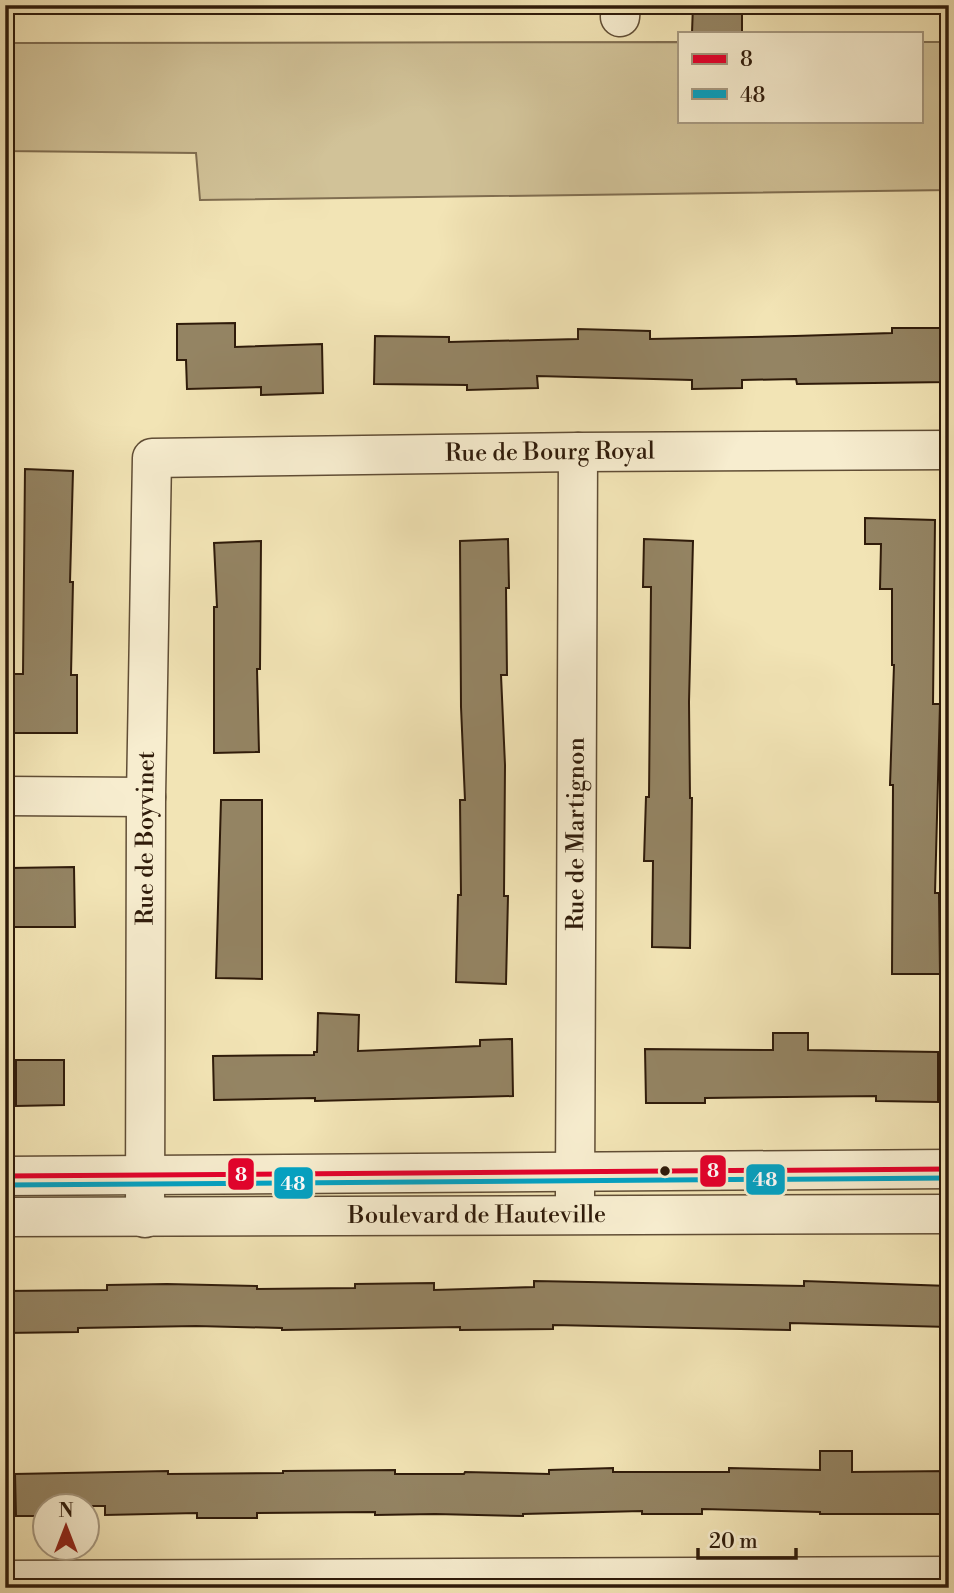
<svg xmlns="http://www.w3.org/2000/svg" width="954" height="1593" font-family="'Libre Bodoni',serif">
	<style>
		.green { fill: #d1c298; stroke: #806e51; stroke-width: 2 }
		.building { fill: #948463; stroke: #2f1b0a; stroke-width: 2 }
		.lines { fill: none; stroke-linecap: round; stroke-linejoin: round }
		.minor-casing { stroke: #604d35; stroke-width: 41 }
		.minor { stroke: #f7edcf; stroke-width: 38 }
		.bus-1-casing { stroke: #f7edcf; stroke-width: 10 }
		.bus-2-casing { stroke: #f7edcf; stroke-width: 10 }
		.bus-1 { stroke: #e4002b; stroke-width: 5 }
		.bus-2 { stroke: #02a2c4; stroke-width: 5 }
		.bus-dot { fill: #2f1b0a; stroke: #f7edcf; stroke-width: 2.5 }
		.labels { text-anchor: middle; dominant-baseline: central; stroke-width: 6; stroke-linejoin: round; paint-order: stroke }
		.street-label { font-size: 24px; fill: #2f1b0a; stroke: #f7edcf }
		.line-badge { stroke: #f7edcf; stroke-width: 2.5 }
		.badge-label { font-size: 19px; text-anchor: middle; font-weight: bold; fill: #fff }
	</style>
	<rect width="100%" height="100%" fill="#f2e4b5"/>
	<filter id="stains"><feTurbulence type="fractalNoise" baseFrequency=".00286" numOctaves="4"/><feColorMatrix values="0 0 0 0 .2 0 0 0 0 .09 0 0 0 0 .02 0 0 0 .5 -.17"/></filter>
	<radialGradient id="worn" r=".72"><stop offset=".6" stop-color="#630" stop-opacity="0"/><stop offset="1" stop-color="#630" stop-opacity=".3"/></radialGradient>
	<path class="green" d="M5,5H11V43L679,42V121H921V42H949V190L200,200L196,153L5,151Z"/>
	<path class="building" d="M693,5H742V33H692Z
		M235,323V347L322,344L323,393L261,395V387L187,389L186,360H177V324Z
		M892,328H949V382L797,384L796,379L742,380V388L692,389V380L537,376L538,388L467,390V385L374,384L375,336L449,337V342L578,339V329L650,331V339L795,336L892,333Z
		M25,469L73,471L70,582H73L71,675H77V733H5V674H23Z
		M865,518L935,520L933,704H940L935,893H939L940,974H892L893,785H890L894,665H892V589H880L881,544H865Z
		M508,539L509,588H506L507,675H501L505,765L504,896H508L506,984L456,982L458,895H461L460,800H465L461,707L460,541Z
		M644,539L693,541L689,702L690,798H692L690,948L652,947L653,861H644L646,797H649L651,587H643Z
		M261,541L260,669H257L259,752L214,753V607H217L214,543Z
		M221,800H262V979L216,978Z
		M74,867L75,927H12L10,868Z
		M318,1013L359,1015L358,1051L480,1046V1040L512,1039L513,1096L315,1101V1098L214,1100L213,1056L314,1055V1052H317Z
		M773,1033H808V1050L938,1052V1102L876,1101V1096L705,1098V1103H646L645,1049L773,1050Z
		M16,1060H64V1105L16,1106Z
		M534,1281L804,1286V1281L949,1286V1327L790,1323V1330L553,1325V1329L460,1330V1327L282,1330V1328L196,1326L78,1328V1332L5,1333V1291L107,1290V1285L167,1284L257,1286V1289L355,1288V1284L434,1283V1290L534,1287Z
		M820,1451H852V1472L949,1471V1514H820V1512L702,1509V1514H642V1511L523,1514V1516L435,1514L375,1515V1512L257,1513V1518H197V1513L105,1515V1506H46V1516H16L15,1474L168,1471V1474L283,1473V1471L395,1470V1474H464L465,1472L549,1474V1470L613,1468V1472H729V1468L820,1470Z"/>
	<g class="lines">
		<g class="minor-casing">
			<g id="minor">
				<path d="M620,17L621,5"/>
				<path d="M5,796L146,797"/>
				<path d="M5,1176L949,1169"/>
				<path id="s1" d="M575,1196L578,452"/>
				<path id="s2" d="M5,1217L949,1214"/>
				<path id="s3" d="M145,1218L146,797L152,458L578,452L949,450"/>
				<path d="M5,1580L949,1576"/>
			</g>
		</g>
		<use href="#minor" class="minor"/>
		<g class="bus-1-casing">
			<path id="bus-1" d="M5,1176L949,1169"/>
		</g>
		<g class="bus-2-casing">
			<path id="bus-2" d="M5,1185L949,1178"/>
		</g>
		<use href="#bus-1" class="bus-1"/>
		<use href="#bus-2" class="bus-2"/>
	</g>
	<circle class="bus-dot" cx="665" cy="1171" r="6"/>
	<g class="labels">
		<g class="street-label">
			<text stroke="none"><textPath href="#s3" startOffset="1158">Rue de Bourg Royal</textPath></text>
			<text stroke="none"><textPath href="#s1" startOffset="362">Rue de Martignon</textPath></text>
			<text stroke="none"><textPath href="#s3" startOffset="380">Rue de Boyvinet</textPath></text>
			<text stroke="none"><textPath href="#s2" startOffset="472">Boulevard de Hauteville</textPath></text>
		</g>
	</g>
	<g class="line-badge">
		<rect x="699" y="1154" width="28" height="34" rx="7" fill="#e4002b"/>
		<rect x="227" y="1157" width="28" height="34" rx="7" fill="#e4002b"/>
		<rect x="745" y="1163" width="41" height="33" rx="7" fill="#02a2c4"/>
		<rect x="273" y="1166" width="41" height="34" rx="7" fill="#02a2c4"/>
	</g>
	<g class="badge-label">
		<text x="713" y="1177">8</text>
		<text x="241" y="1181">8</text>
		<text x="765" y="1186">48</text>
		<text x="293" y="1190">48</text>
	</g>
	<rect width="954" height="1593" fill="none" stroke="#f2e4b5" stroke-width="28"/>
	<rect x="7" y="7" width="940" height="1579" fill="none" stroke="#2f1b0a" stroke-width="3.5"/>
	<rect x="14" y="14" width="926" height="1565" fill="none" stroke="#2f1b0a" stroke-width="2"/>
	<rect x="678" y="32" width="245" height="91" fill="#f7edcf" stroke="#a79980" stroke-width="2"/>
	<rect x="692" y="54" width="35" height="10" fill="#e4002b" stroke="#a79980" stroke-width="2"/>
	<text x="740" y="66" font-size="21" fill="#2f1b0a">8</text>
	<rect x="692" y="89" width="35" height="10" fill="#02a2c4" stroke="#a79980" stroke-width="2"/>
	<text x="740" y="102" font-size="21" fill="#2f1b0a">48</text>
	<g transform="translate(66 1527)"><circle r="33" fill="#f7edcf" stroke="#a79980" stroke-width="2"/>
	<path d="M0-5L12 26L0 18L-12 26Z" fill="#8f2418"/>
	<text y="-10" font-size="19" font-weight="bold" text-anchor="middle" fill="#2f1b0a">N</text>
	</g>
	<path d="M698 1548v10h98v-10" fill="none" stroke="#2f1b0a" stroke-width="3.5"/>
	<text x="709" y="1548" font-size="21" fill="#2f1b0a" stroke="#f7edcf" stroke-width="5" paint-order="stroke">20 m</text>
	<rect width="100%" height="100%" filter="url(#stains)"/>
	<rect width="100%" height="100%" fill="url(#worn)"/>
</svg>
